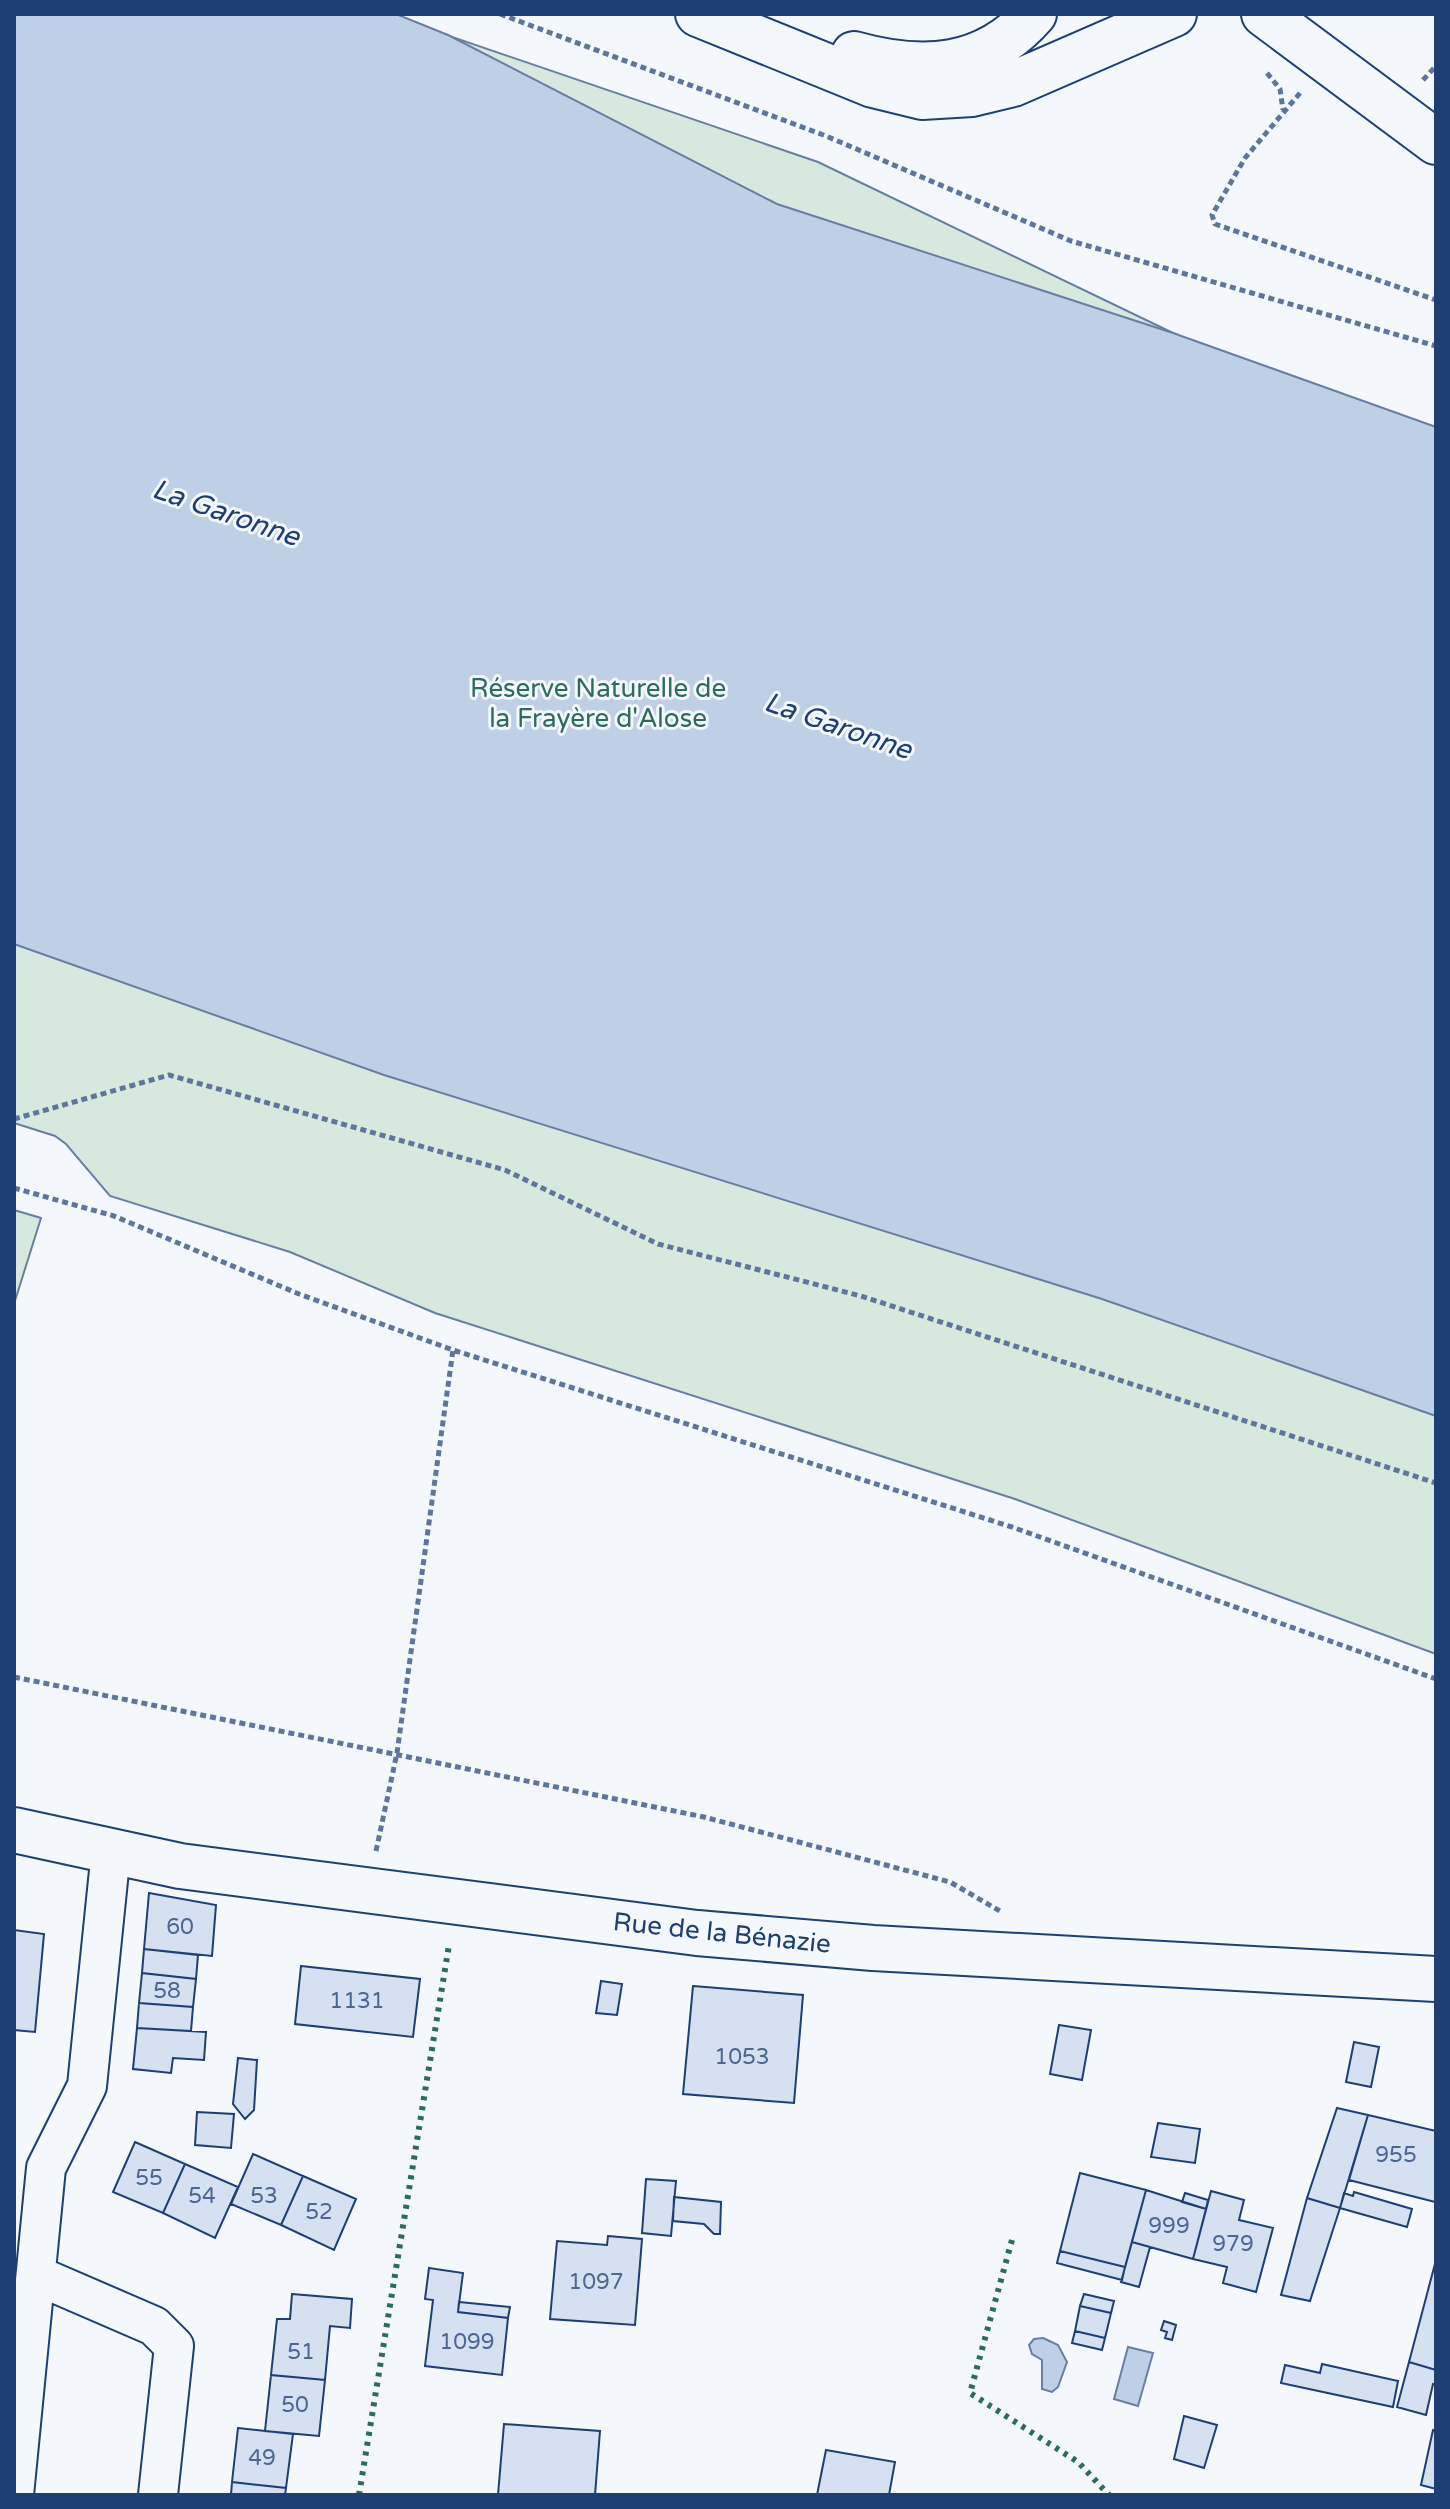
<svg xmlns="http://www.w3.org/2000/svg" width="1450" height="2509" font-family="'Varela Round',sans-serif">
	<style>
		.green { fill: #d7e8df; stroke: #687fa3; stroke-width: 2 }
		.water { fill: #bed0e5; stroke: #687fa3; stroke-width: 2 }
		.building { fill: #d5e0f0; stroke: #1d3f73; stroke-width: 2 }
		.lines { fill: none; stroke-linecap: round; stroke-linejoin: round }
		.street-casing { stroke: #1d3f73; stroke-width: 42 }
		.secondary-casing { stroke: #1d3f73; stroke-width: 48 }
		.primary-casing { stroke: #1d3f73; stroke-width: 48 }
		.path { stroke: #5e769c; stroke-width: 5; stroke-dasharray: 6 4; stroke-linecap: butt }
		.street { stroke: #f4f7fb; stroke-width: 38 }
		.secondary { stroke: #f4f7fb; stroke-width: 44 }
		.primary { stroke: #f4f7fb; stroke-width: 44 }
		.hedge { stroke: #2c6c60; stroke-width: 6; stroke-dasharray: 4 6; stroke-linecap: butt }
		.labels { text-anchor: middle; dominant-baseline: central; stroke-width: 6; stroke-linejoin: round; paint-order: stroke }
		.number-label { font-size: 22px; fill: #4b6792 }
		.park-label { font-size: 26px; fill: #2c6c60; stroke: #f4f7fb }
		.street-label { font-size: 26px; fill: #1d3f73; stroke: #f4f7fb }
		.water-label { font-size: 28px; font-style: italic; fill: #1d3f73; stroke: #f4f7fb }
	</style>
	<rect width="100%" height="100%" fill="#f4f7fb"/>
	<path class="green" d="M14,14H385L818,162L1173,333L1436,450V1654L1015,1499L435,1313L290,1252L110,1196L66,1144L55,1136L14,1123Z
		M14,1210L41,1218L14,1304Z"/>
	<path class="water" d="M14,14H396L448,35L777,204L1173,333L1436,427V1416L1102,1299L384,1075L14,944Z
		M1043,2338L1058,2345L1067,2362L1058,2387L1052,2392L1042,2389V2360L1032,2354L1029,2345L1034,2339Z
		M1128,2347L1153,2353L1138,2406L1114,2399Z"/>
	<path class="building" d="M149,1893L216,1905L212,1956L144,1949Z
		M14,1930L44,1934L35,2032L14,2030Z
		M144,1949L198,1955L196,1979L142,1973Z
		M301,1966L420,1979L413,2037L295,2024Z
		M142,1973L196,1979L193,2007L139,2003Z
		M601,1981L622,1984L617,2015L596,2013Z
		M693,1986L803,1995L794,2103L683,2094Z
		M139,2003L193,2007L191,2031L137,2028Z
		M1059,2025L1091,2030L1082,2080L1050,2074Z
		M137,2028L206,2032L204,2060L173,2058L171,2073L133,2069Z
		M1354,2042L1379,2047L1371,2087L1346,2082Z
		M238,2058L257,2060L254,2110L245,2119L233,2104Z
		M1337,2108L1368,2115L1340,2208L1307,2198Z
		M197,2112L234,2114L231,2148L195,2145Z
		M1368,2115L1436,2131L1435,2202L1349,2180Z
		M1158,2123L1200,2129L1195,2163L1151,2157Z
		M135,2142L185,2164L163,2213L113,2192Z
		M253,2154L303,2176L281,2225L231,2204Z
		M185,2164L238,2187L215,2238L163,2213Z
		M1080,2173L1146,2190L1125,2267L1060,2251Z
		M303,2176L356,2199L334,2250L281,2225Z
		M646,2179L676,2181L671,2236L642,2233Z
		M1146,2190L1206,2209L1193,2259L1132,2242Z
		M1211,2191L1244,2200L1239,2220L1273,2228L1256,2292L1223,2283L1227,2267L1193,2259Z
		M1354,2192L1412,2209L1407,2227L1340,2208L1344,2193L1353,2196Z
		M1185,2193L1208,2200L1206,2209L1182,2202Z
		M674,2197L721,2202L720,2234H714L704,2224L673,2221Z
		M1307,2198L1340,2208L1310,2301L1281,2295Z
		M608,2236L642,2239L635,2325L550,2319L557,2241L607,2245Z
		M1132,2242L1150,2247L1139,2287L1121,2282Z
		M1060,2251L1125,2267L1122,2280L1057,2263Z
		M1436,2260V2370L1409,2362Z
		M429,2268L463,2273L458,2312L508,2318L502,2375L425,2366L433,2300L425,2299Z
		M292,2294L352,2299L350,2328L330,2326L325,2380L271,2375L277,2319H290Z
		M1084,2294L1114,2301L1111,2313L1080,2306Z
		M459,2302L510,2307L508,2318L458,2312Z
		M1080,2306L1111,2313L1105,2338L1075,2331Z
		M1164,2321L1176,2325L1172,2340L1165,2338L1167,2332L1161,2330Z
		M1075,2331L1105,2338L1102,2350L1072,2343Z
		M1409,2362L1436,2370V2385L1433,2384L1426,2415L1397,2407Z
		M1322,2364L1398,2381L1393,2407L1281,2383L1285,2365L1320,2373Z
		M271,2375L325,2380L319,2436L265,2431Z
		M1184,2416L1217,2425L1204,2468L1174,2459Z
		M504,2424L600,2431L595,2495H498Z
		M238,2428L293,2434L286,2488L232,2482Z
		M1433,2430L1436,2431V2489L1421,2485Z
		M826,2450L895,2462L889,2495H817Z
		M232,2482L286,2488L285,2495H231Z"/>
	<g class="lines">
		<g class="street-casing">
			<path id="street" d="M36,2275L154,2326L174,2346L158,2495
				M14,2495L46,2168L87,2086L111,1851"/>
		</g>
		<g class="secondary-casing">
			<path id="secondary" d="M14,1830L180,1866L697,1933L873,1948L1436,1979"/>
		</g>
		<g class="primary-casing">
			<path id="primary" d="M698,14L873,85L922,97L972,94L1013,84L1174,14
				M1264,14L1436,142
				M854,54C922,73 985,70 1034,14"/>
		</g>
		<path class="path" d="M500,14L826,136L1071,241L1436,346
			M1267,73L1280,89L1283,110
			M1423,80L1436,66
			M1300,93L1245,158L1212,215L1215,224L1436,300
			M14,1119L169,1075L505,1170L658,1244L861,1296L1436,1483
			M14,1188L114,1216L299,1294L453,1350L1012,1527L1436,1679
			M14,1677L704,1817L950,1882L1000,1911
			M376,1851L397,1753L453,1350"/>
		<use href="#street" class="street"/>
		<use href="#secondary" class="secondary"/>
		<use href="#primary" class="primary"/>
		<path class="hedge" d="M1012,2240L970,2393L1078,2462L1109,2495
			M359,2495L449,1945"/>
	</g>
	<g class="labels">
		<g class="number-label">
			<text x="180" y="1927">60</text>
			<text x="167" y="1991">58</text>
			<text x="357" y="2001">1131</text>
			<text x="742" y="2057">1053</text>
			<text x="1396" y="2155">955</text>
			<text x="149" y="2178">55</text>
			<text x="202" y="2196">54</text>
			<text x="264" y="2196">53</text>
			<text x="319" y="2212">52</text>
			<text x="1169" y="2226">999</text>
			<text x="1233" y="2244">979</text>
			<text x="596" y="2282">1097</text>
			<text x="467" y="2342">1099</text>
			<text x="301" y="2352">51</text>
			<text x="295" y="2405">50</text>
			<text x="262" y="2458">49</text>
		</g>
		<g class="park-label">
			<text x="598" y="688">Réserve Naturelle de<tspan x="598" dy="30">la Frayère d'Alose</tspan></text>
		</g>
		<g class="street-label">
			<text transform="translate(722 1933) rotate(6)">Rue de la Bénazie</text>
		</g>
		<g class="water-label">
			<text transform="translate(226 513) rotate(19)">La Garonne</text>
			<text transform="translate(838 726) rotate(19)">La Garonne</text>
		</g>
	</g>
	<rect width="1450" height="2509" fill="none" stroke="#1d3f73" stroke-width="32"/>
</svg>
